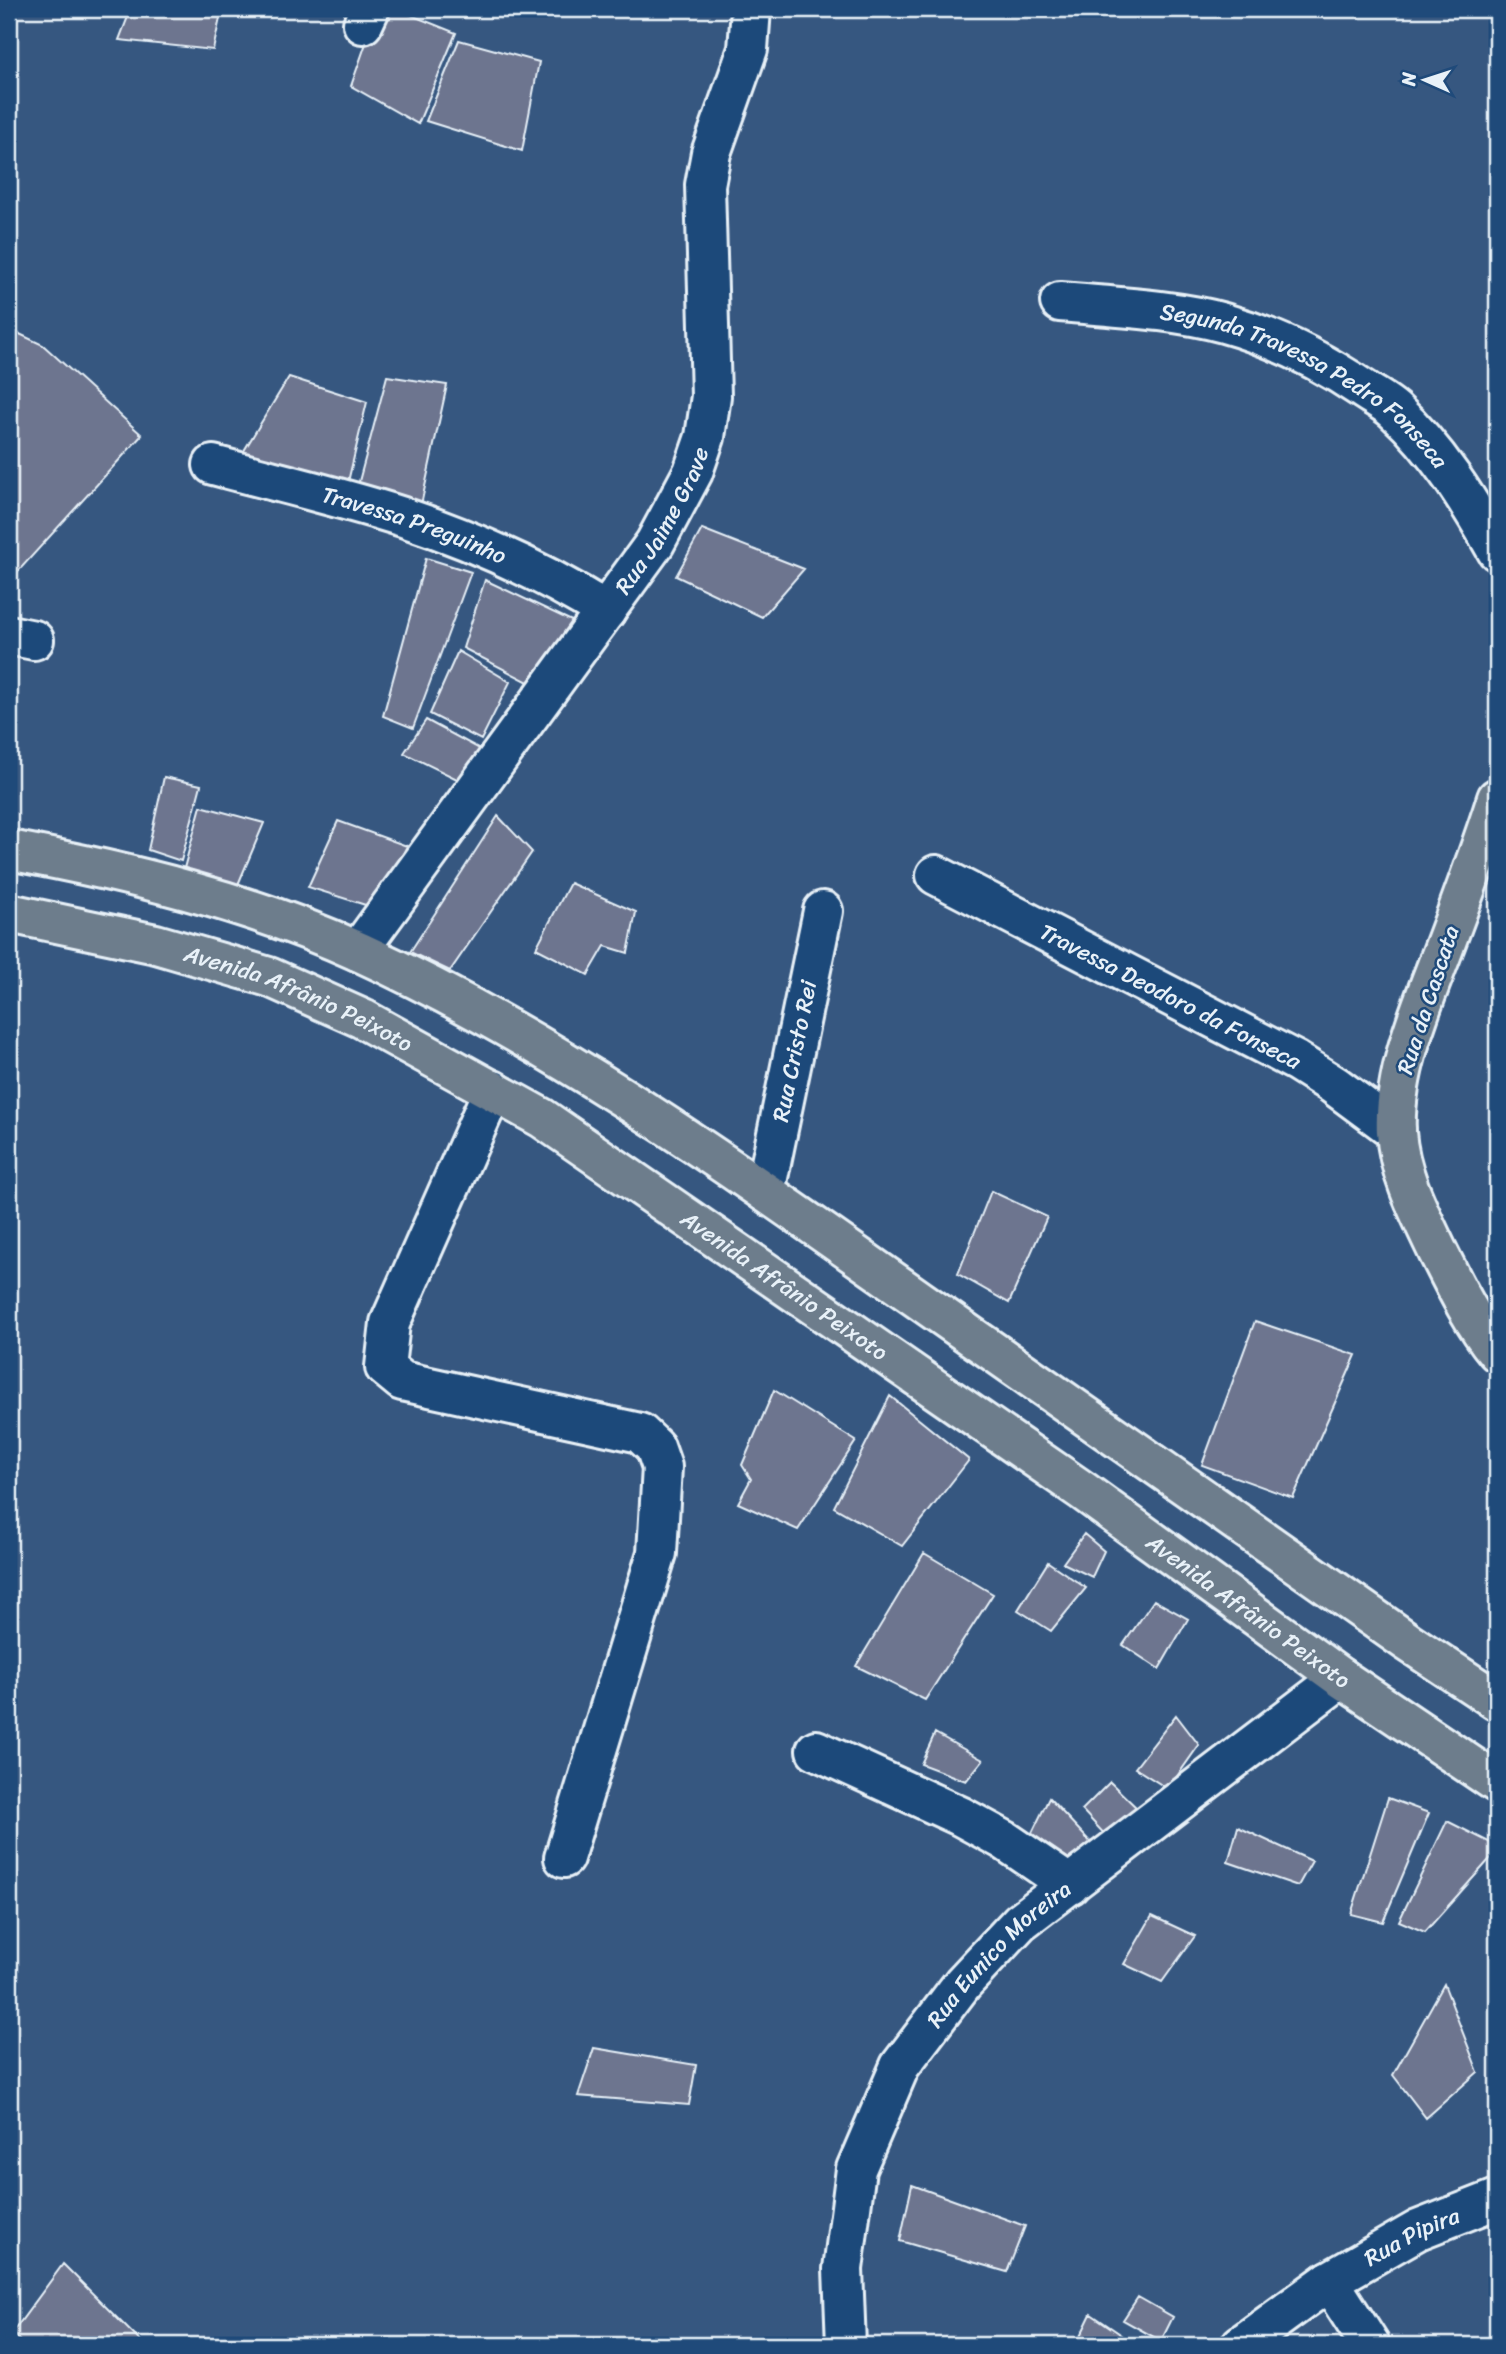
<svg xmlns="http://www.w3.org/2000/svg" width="1506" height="2354" font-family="Sriracha,sans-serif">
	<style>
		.building { fill: #6d748f; stroke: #e8f1f8; stroke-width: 2 }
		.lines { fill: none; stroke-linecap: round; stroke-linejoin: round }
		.minor-casing { stroke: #e8f1f8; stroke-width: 44 }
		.major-casing { stroke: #e8f1f8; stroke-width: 44 }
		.minor { stroke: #1f4a7a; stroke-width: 38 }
		.major { stroke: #6d7d8c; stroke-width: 38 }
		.labels { text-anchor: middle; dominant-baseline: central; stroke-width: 5; stroke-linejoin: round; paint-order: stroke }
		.street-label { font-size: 23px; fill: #e8f1f8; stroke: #1f4a7a }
	</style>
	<rect width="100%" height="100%" fill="#365780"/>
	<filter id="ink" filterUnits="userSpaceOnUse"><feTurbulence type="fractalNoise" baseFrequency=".0143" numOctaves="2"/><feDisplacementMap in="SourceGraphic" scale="14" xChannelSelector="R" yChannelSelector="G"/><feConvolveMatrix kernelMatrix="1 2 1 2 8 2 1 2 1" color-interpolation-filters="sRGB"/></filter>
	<g filter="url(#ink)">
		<path class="building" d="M131,9H222L213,50L119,40Z
			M378,9H396L456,33L418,124L351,86Z
			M459,40L539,62L522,151L426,121Z
			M9,329L43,345L142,435L12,578L9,579Z
			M387,376L447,385L421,505L357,489Z
			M289,377L367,402L347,486L242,454Z
			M702,529L804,569L762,617L676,576Z
			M426,558L471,572L413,728L383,716Z
			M485,580L578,624L534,685L463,648Z
			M458,651L510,682L481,740L430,714Z
			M426,720L480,749L459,780L404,753Z
			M164,777L201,785L181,861L148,850Z
			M201,806L264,823L237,887L183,872Z
			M498,816L532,852L450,971L410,952Z
			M338,821L407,846L375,908L308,887Z
			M570,883L636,912L628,953L605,946L588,975L536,948Z
			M991,1191L1047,1217L1009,1303L958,1274Z
			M1255,1321L1356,1355L1293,1498L1202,1465Z
			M774,1390L856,1441L798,1530L738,1503L751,1479L742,1465Z
			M890,1396L969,1460L902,1546L834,1507Z
			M1084,1534L1104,1551L1092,1577L1063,1563Z
			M924,1553L993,1594L925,1700L856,1666Z
			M1048,1562L1086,1588L1051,1631L1018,1610Z
			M1154,1600L1188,1619L1159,1669L1123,1645Z
			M1176,1715L1199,1745L1168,1789L1135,1768Z
			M935,1733L983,1760L966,1781L921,1764Z
			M1110,1782L1141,1812L1108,1838L1082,1810Z
			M1049,1798L1096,1848L1058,1867L1030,1837Z
			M1388,1798L1429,1813L1383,1922L1351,1914Z
			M1447,1821L1497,1846V1851L1425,1932L1399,1921Z
			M1238,1827L1312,1861L1298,1886L1228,1862Z
			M1152,1916L1195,1936L1162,1982L1124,1964Z
			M1444,1984L1478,2072L1426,2118L1393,2075Z
			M594,2048L696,2065L689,2105L578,2096Z
			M912,2185L1025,2226L1007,2272L900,2241Z
			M63,2264L144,2345H23L13,2332Z
			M1138,2297L1173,2317L1161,2341L1123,2320Z
			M1091,2314L1135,2344V2345H1076Z"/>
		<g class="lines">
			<g class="minor-casing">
				<g id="minor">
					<path d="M363,24L370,9"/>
					<path id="s1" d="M1060,302C1113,307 1173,309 1224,323C1274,337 1320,360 1363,389C1373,396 1385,402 1394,410C1437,449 1469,501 1497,551"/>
					<path id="s2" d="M213,465C276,482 341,497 403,517C475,541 542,571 606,611"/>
					<path d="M9,635L34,640"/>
					<path id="s3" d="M936,875L1296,1061L1334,1085L1396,1131"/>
					<path id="s4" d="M358,951L655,543L693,472L705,437L711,396L705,185L711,153L748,49L751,9"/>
					<path d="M493,1090L390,1323L385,1367L402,1381L640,1433L655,1447L662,1467L657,1553L564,1858"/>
					<path id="s5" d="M765,1192L823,911"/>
					<path d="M816,1750L960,1816L1004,1840L1070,1885"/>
					<path d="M1329,2281L1370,2345"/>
					<path id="s6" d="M846,2345L843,2269L856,2169L900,2066L963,1983L1020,1922L1341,1678"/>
					<path id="s7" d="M1241,2345L1329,2281L1418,2230L1497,2199"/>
				</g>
			</g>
			<g class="major-casing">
				<g id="major">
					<path d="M1497,798C1480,852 1460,905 1440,958C1420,1010 1393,1075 1396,1132C1399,1175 1420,1214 1438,1252C1455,1286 1473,1323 1497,1352"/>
					<path d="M9,850C127,872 251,902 360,952C561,1044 741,1175 921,1301C1083,1414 1246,1528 1408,1642L1497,1701"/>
					<path id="s8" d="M9,913L156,944L269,977L363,1019L542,1118L1083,1491L1341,1678L1497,1783"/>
				</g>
			</g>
			<use href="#minor" class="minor"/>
			<use href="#major" class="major"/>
		</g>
	</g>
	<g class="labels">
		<g class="street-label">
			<text stroke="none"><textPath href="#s1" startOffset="266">Segunda Travessa Pedro Fonseca</textPath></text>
			<text stroke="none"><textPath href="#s4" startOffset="528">Rua Jaime Grave</textPath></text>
			<text stroke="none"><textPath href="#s2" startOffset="210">Travessa Preguinho</textPath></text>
			<text stroke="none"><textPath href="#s3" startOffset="264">Travessa Deodoro da Fonseca</textPath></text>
			<text stroke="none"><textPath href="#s8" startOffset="303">Avenida Afrânio Peixoto</textPath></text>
			<text transform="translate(1428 1000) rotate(-72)">Rua da Cascata</text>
			<text stroke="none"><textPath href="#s5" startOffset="144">Rua Cristo Rei</textPath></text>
			<text stroke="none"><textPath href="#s8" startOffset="870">Avenida Afrânio Peixoto</textPath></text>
			<text stroke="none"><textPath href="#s8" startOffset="1437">Avenida Afrânio Peixoto</textPath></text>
			<text stroke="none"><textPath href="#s6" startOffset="439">Rua Eunico Moreira</textPath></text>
			<text stroke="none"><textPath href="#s7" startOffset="203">Rua Pipira</textPath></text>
		</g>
	</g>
	<rect width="1506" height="2354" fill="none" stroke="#1f4a7a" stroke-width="35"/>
	<rect x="18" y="18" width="1471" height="2319" fill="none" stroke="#e8f1f8" stroke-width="2.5" filter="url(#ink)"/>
	<g transform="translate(1425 80) rotate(273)" stroke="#1f4a7a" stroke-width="5" paint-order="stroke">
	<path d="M0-5L12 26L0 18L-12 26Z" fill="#e8f1f8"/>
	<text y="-10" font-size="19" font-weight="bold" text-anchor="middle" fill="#e8f1f8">N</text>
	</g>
</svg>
